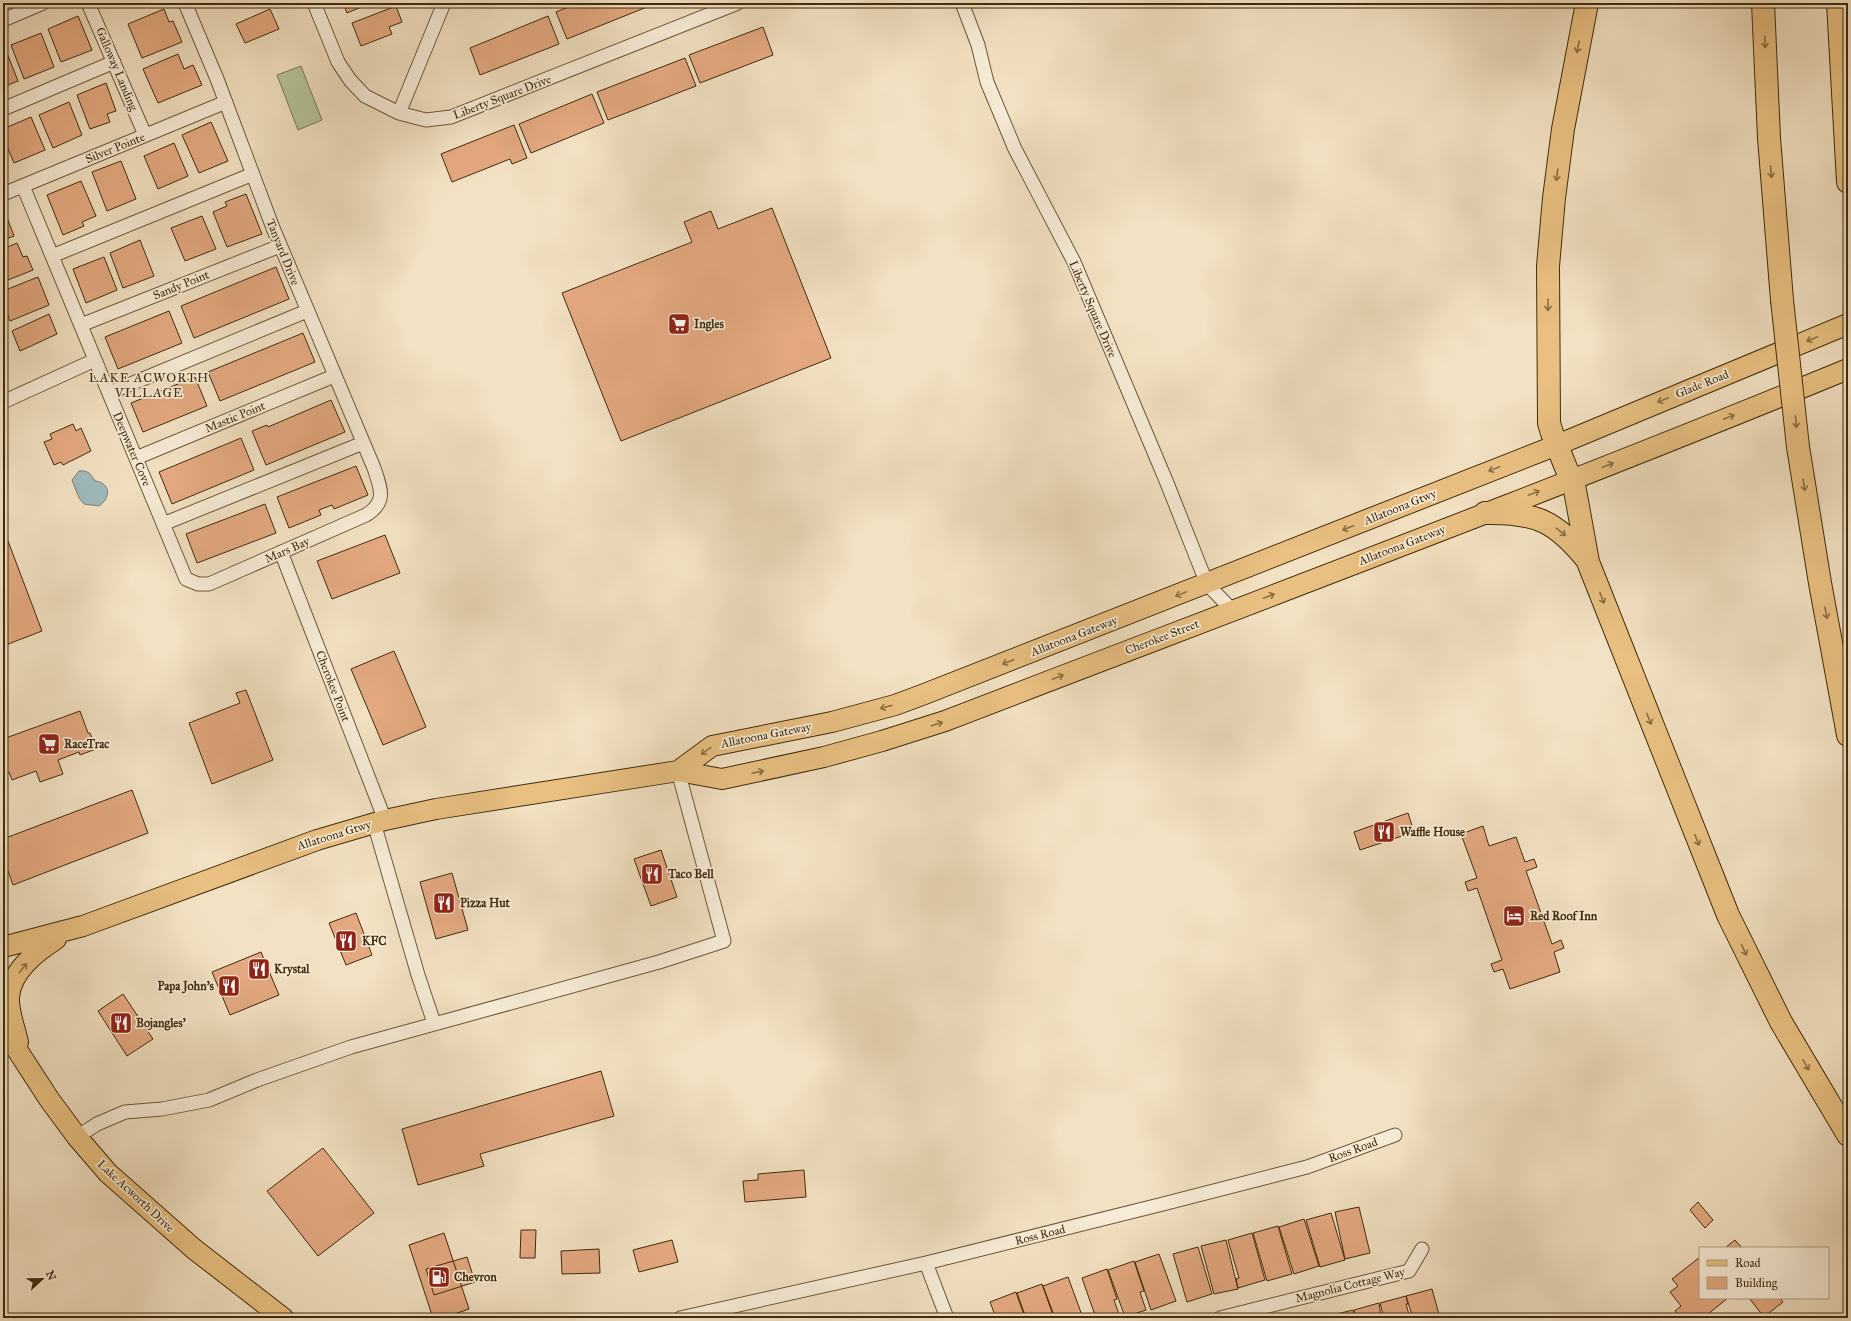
<svg xmlns="http://www.w3.org/2000/svg" width="1851" height="1321" font-family="'IM FELL Great Primer',serif">
	<style>
		.green { fill: #b5c498; stroke: #7a7852 }
		.water { fill: #9fbbbd; stroke: #798277 }
		.building { fill: #e4a981; stroke: #402c0d }
		.lines { fill: none; stroke-linecap: round; stroke-linejoin: round }
		.street-casing { stroke: #6c593a; stroke-width: 15 }
		.primary-casing { stroke: #402c0d; stroke-width: 22 }
		.highway-casing { stroke: #402c0d; stroke-width: 24 }
		.street { stroke: #f7ecd7; stroke-width: 13 }
		.primary { stroke: #e9c081; stroke-width: 20 }
		.highway { stroke: #e9c081; stroke-width: 22 }
		.highway-bridge-casing { stroke: #402c0d; stroke-width: 24; stroke-linecap: butt }
		.highway-bridge { stroke: #e9c081; stroke-width: 22 }
		.oneway { stroke: #8c6f41 }
		.labels { text-anchor: middle; dominant-baseline: central; stroke-width: 3.5; stroke-linejoin: round; paint-order: stroke }
		.street-label { font-size: 12px; fill: #402c0d; stroke: #f7ecd7 }
		.poi-label { font-size: 12px; font-weight: bold; fill: #402c0d; stroke: #f7ecd7; text-anchor: start }
		.neighbourhood-label { font-size: 13px; letter-spacing: 1px; fill: #402c0d; stroke: #f7ecd7 }
	</style>
	<rect width="100%" height="100%" fill="#f2e1c2"/>
	<filter id="stains"><feTurbulence type="fractalNoise" baseFrequency=".005" numOctaves="4"/><feColorMatrix values="0 0 0 0 .2 0 0 0 0 .09 0 0 0 0 .02 0 0 0 .5 -.17"/></filter>
	<radialGradient id="worn" r=".72"><stop offset=".6" stop-color="#630" stop-opacity="0"/><stop offset="1" stop-color="#630" stop-opacity=".3"/></radialGradient>
	<path class="green" d="M301,66L322,120L298,130L277,75Z"/>
	<path class="water" d="M79,471C88,470 91,474 95,481C111,483 111,498 99,506L84,504L79,498L72,480Z"/>
	<path class="building" d="M343,3H371L347,13Z
		M578,3H657L567,39L556,12Z
		M396,6L402,22L389,27L392,34L361,46L352,23Z
		M164,9L169,22L173,21L182,42L142,58L128,24Z
		M270,9L279,29L245,43L236,24Z
		M78,16L92,50L61,62L48,29Z
		M548,16L559,44L480,75L470,48Z
		M763,27L773,55L700,83L689,55Z
		M41,33L54,67L24,79L11,45Z
		M5,48L18,81L3,87V49Z
		M178,54L184,69L193,65L202,85L158,103L143,69Z
		M685,58L696,86L608,120L597,92Z
		M106,83L116,111L107,114L110,122L90,129L77,95Z
		M592,94L604,123L531,153L519,124Z
		M69,102L82,135L53,148L39,115Z
		M31,117L45,150L14,163L3,137V129Z
		M211,122L228,161L199,173L182,135Z
		M514,125L527,158L512,164L510,159L452,182L441,154Z
		M174,143L188,176L158,189L144,156Z
		M121,161L136,199L107,211L92,172Z
		M81,181L96,216L82,222L84,226L63,235L47,195Z
		M246,194L262,234L227,247L213,212L227,206L225,202Z
		M772,208L831,358L621,441L562,293L692,242L684,222L711,211L718,229Z
		M6,215L14,236L3,240V216Z
		M202,216L216,249L185,261L171,228Z
		M140,240L154,276L123,288L110,253Z
		M17,243L23,257L27,256L33,270L3,282V249Z
		M104,257L117,290L86,303L73,269Z
		M276,267L289,299L194,338L181,306Z
		M38,277L49,305L10,321L3,302V291Z
		M169,311L182,343L118,369L105,337Z
		M49,314L57,334L20,351L12,331Z
		M303,333L315,362L220,401L208,372Z
		M195,377L207,406L143,432L131,403Z
		M331,400L345,432L266,465L252,431L267,425L268,427Z
		M73,424L76,431L81,428L91,451L63,465L61,462L54,465L44,442L52,439L50,434Z
		M241,438L254,470L172,504L159,472Z
		M356,466L368,495L334,509L332,505L319,510L321,515L289,528L277,497Z
		M265,504L276,533L197,563L186,534Z
		M5,533L42,631L3,646V534Z
		M385,535L400,573L332,599L317,561Z
		M394,651L426,727L383,745L351,669Z
		M246,690L273,760L212,784L189,723L240,703L236,693Z
		M80,711L88,733H90L96,749L80,755L79,752L58,760L63,774L40,782L36,771L12,780L9,772L3,775V739Z
		M132,790L148,833L13,885L3,857V839Z
		M1408,813L1414,832L1360,850L1354,832Z
		M1483,826L1489,846L1516,837L1525,862L1534,859L1537,867L1526,871L1552,944L1561,940L1564,948L1554,952L1560,972L1510,989L1503,969L1494,972L1491,964L1502,960L1477,888L1468,891L1465,882L1477,878L1461,834Z
		M661,850L677,897L651,906L634,859Z
		M452,873L468,930L436,939L420,882Z
		M356,913L372,955L346,965L329,923Z
		M261,952L279,995L230,1015L212,972Z
		M123,994L153,1039L127,1056L98,1011Z
		M601,1071L614,1116L480,1154L484,1166L418,1185L402,1129Z
		M323,1148L374,1213L318,1256L267,1191Z
		M804,1170L806,1197L745,1202L743,1181L758,1180V1174Z
		M1698,1202L1713,1220L1705,1228L1690,1210Z
		M1359,1207L1370,1253L1345,1259L1335,1212Z
		M1331,1213L1345,1260L1320,1267L1306,1220Z
		M1304,1219L1319,1266L1294,1274L1279,1227Z
		M1278,1226L1292,1274L1267,1281L1253,1233Z
		M521,1230H536L535,1258H520Z
		M444,1233L469,1309L443,1318H433L409,1245Z
		M1252,1233L1265,1280L1238,1288L1236,1279L1239,1278L1228,1240Z
		M672,1240L678,1262L639,1272L633,1250Z
		M1226,1240L1238,1289L1214,1294L1201,1246Z
		M1735,1240L1742,1248H1725Z
		M1198,1247L1212,1294L1187,1302L1173,1254Z
		M599,1249L600,1273L562,1274L561,1251Z
		M1159,1254L1176,1301L1151,1310L1135,1262Z
		M467,1257L475,1282L434,1295L426,1269Z
		M1700,1257V1298H1728L1703,1318H1681L1675,1311L1681,1306L1670,1292L1678,1286L1672,1279Z
		M1134,1261L1144,1291L1140,1292L1146,1310L1125,1317L1108,1270Z
		M1107,1269L1117,1299L1114,1300L1120,1317L1096,1318L1082,1278Z
		M1068,1277L1083,1318H1055L1043,1286Z
		M1042,1284L1054,1318H1026L1017,1293Z
		M1432,1289L1440,1318H1413L1406,1296Z
		M1016,1292L1025,1318H996L990,1302Z
		M1406,1296L1408,1304H1406L1410,1318H1384L1380,1303Z
		M1749,1298H1780L1783,1302L1764,1317Z
		M1379,1303L1381,1318H1356L1354,1310Z
		M1353,1310L1355,1318H1328V1316Z"/>
	<g class="lines">
		<g class="street-casing">
			<path id="street" d="M88,3L145,135
				M314,3L338,62L350,80L365,96L399,113L418,118L426,120L451,117L738,3
				M962,3L978,45L987,82L1015,149L1074,262L1167,483L1207,584L1232,610
				M3,20L43,3
				M3,109L114,62
				M399,113L444,3
				M23,186L186,579L198,584H209L366,515C387,502 381,489 374,468L273,228L217,79L185,3
				M3,194L226,102
				M52,256L253,174
				M81,325L280,246
				M109,393L307,311
				M3,402L95,360
				M136,458L334,376
				M163,524L363,443
				M281,552L385,820
				M374,823L418,975L434,1023
				M77,1137L97,1124L125,1112L162,1109L209,1100L257,1080L351,1047L659,962L724,941L678,771
				M926,1263L947,1318
				M680,1318L926,1263L1159,1205L1307,1167L1395,1135
				M1220,1318L1409,1271L1422,1249"/>
		</g>
		<g class="primary-casing">
			<path id="primary" d="M678,771L712,746L832,722L895,705L922,695L1557,445L1848,324
				M3,947L83,926L317,840L385,820L436,809L678,771L722,779L824,757L882,741L945,721C1246,605 1549,492 1848,369
				M3,1028L49,1099L77,1137L108,1173L194,1249L283,1318
				M18,1042C15,1028 8,1011 9,997C11,971 36,952 56,939"/>
		</g>
		<g class="highway-casing">
			<path id="highway" d="M1587,3L1563,129L1554,198L1548,266L1549,423L1552,433L1575,490L1588,562L1728,915L1781,1022L1848,1135
				M1763,3L1769,138L1782,300
				M1838,3L1848,182
				M1798,447L1820,583L1848,735
				M1485,513C1536,512 1556,521 1588,561"/>
		</g>
		<use href="#street" class="street"/>
		<use href="#primary" class="primary"/>
		<use href="#highway" class="highway"/>
		<g class="highway-bridge-casing">
			<path id="highway-bridge" d="M1782,300L1798,447"/>
		</g>
		<use href="#highway-bridge" class="highway-bridge"/>
	</g>
	<defs><path id="oneway-shaft" d="M-6 0H5M1.5-3L5.5 0L1.5 3" fill="none" stroke-width="1.6" stroke-linecap="round" stroke-linejoin="round"/></defs>
	<g class="oneway">
		<use href="#oneway-shaft" transform="translate(1765 42) rotate(88)"/>
		<use href="#oneway-shaft" transform="translate(1578 47) rotate(101)"/>
		<use href="#oneway-shaft" transform="translate(1771 172) rotate(86)"/>
		<use href="#oneway-shaft" transform="translate(1557 175) rotate(97)"/>
		<use href="#oneway-shaft" transform="translate(1548 305) rotate(90)"/>
		<use href="#oneway-shaft" transform="translate(1812 339) rotate(157)"/>
		<use href="#oneway-shaft" transform="translate(1663 400) rotate(158)"/>
		<use href="#oneway-shaft" transform="translate(1729 417) rotate(-22)"/>
		<use href="#oneway-shaft" transform="translate(1796 422) rotate(84)"/>
		<use href="#oneway-shaft" transform="translate(1608 465) rotate(-21)"/>
		<use href="#oneway-shaft" transform="translate(1494 469) rotate(158)"/>
		<use href="#oneway-shaft" transform="translate(1804 485) rotate(81)"/>
		<use href="#oneway-shaft" transform="translate(1534 493) rotate(-22)"/>
		<use href="#oneway-shaft" transform="translate(1348 528) rotate(159)"/>
		<use href="#oneway-shaft" transform="translate(1561 532) rotate(39)"/>
		<use href="#oneway-shaft" transform="translate(1181 594) rotate(158)"/>
		<use href="#oneway-shaft" transform="translate(1269 596) rotate(-21)"/>
		<use href="#oneway-shaft" transform="translate(1602 598) rotate(69)"/>
		<use href="#oneway-shaft" transform="translate(1826 613) rotate(80)"/>
		<use href="#oneway-shaft" transform="translate(1008 662) rotate(159)"/>
		<use href="#oneway-shaft" transform="translate(1058 677) rotate(-21)"/>
		<use href="#oneway-shaft" transform="translate(886 707) rotate(165)"/>
		<use href="#oneway-shaft" transform="translate(1649 719) rotate(68)"/>
		<use href="#oneway-shaft" transform="translate(937 724) rotate(-18)"/>
		<use href="#oneway-shaft" transform="translate(706 751) rotate(144)"/>
		<use href="#oneway-shaft" transform="translate(758 772) rotate(-12)"/>
		<use href="#oneway-shaft" transform="translate(1697 840) rotate(68)"/>
		<use href="#oneway-shaft" transform="translate(1744 950) rotate(65)"/>
		<use href="#oneway-shaft" transform="translate(23 968) rotate(-52)"/>
		<use href="#oneway-shaft" transform="translate(1806 1065) rotate(60)"/>
	</g>
	<defs>
		<g id="supermarket-square" transform="scale(1.15)"><rect x="-9" y="-9" width="18" height="18" rx="4" fill="#8f2418" stroke="#f7ecd7"/><path d="M-6-5.5h2.5l.6 2H6L4.5 2H-2.5L-4.4-4H-6ZM-1.5 3.2a1.3 1.3 0 1 0 .1 0ZM3 3.2a1.3 1.3 0 1 0 .1 0Z" fill="#fff"/></g>
		<g id="restaurant-square" transform="scale(1.15)"><rect x="-9" y="-9" width="18" height="18" rx="4" fill="#8f2418" stroke="#f7ecd7"/><path d="M-5-6h1v4h1v-4h1v4h1v-4h1v5L-1.5 .5V6h-2V.5L-5-1ZM5-6V6H3V1.5H1.5Q1.5-4 5-6Z" fill="#fff"/></g>
		<g id="hotel-square" transform="scale(1.15)"><rect x="-9" y="-9" width="18" height="18" rx="4" fill="#8f2418" stroke="#f7ecd7"/><path d="M-6-4.5h1.5V1H6V5H4.5V3h-9V5H-6ZM-4 0a1.8 1.8 0 1 1 3.6 0ZM.5 0V-2.5h3Q6-2.5 6 0Z" fill="#fff"/></g>
		<g id="fuel-square" transform="scale(1.15)"><rect x="-9" y="-9" width="18" height="18" rx="4" fill="#8f2418" stroke="#f7ecd7"/><path d="M-5.5-6h7V0h2V4h1.3V-2.5L3-4.5l.8-.8L6-3V5H2.5V1h-1V6h-7ZM-4.2-4.7v3.2H.2V-4.7Z" fill="#fff"/></g>
	</defs>
	<g fill-rule="evenodd">
		<use href="#supermarket-square" x="679" y="324"/>
		<use href="#supermarket-square" x="49" y="744"/>
		<use href="#restaurant-square" x="1384" y="832"/>
		<use href="#restaurant-square" x="652" y="874"/>
		<use href="#restaurant-square" x="444" y="903"/>
		<use href="#hotel-square" x="1514" y="916"/>
		<use href="#restaurant-square" x="346" y="941"/>
		<use href="#restaurant-square" x="259" y="969"/>
		<use href="#restaurant-square" x="229" y="986"/>
		<use href="#restaurant-square" x="121" y="1023"/>
		<use href="#fuel-square" x="439" y="1277"/>
	</g>
	<g class="labels">
		<g class="street-label">
			<text transform="translate(117 69) rotate(67)">Galloway Landing</text>
			<text transform="translate(502 97) rotate(-21)">Liberty Square Drive</text>
			<text transform="translate(115 148) rotate(-22)">Silver Pointe</text>
			<text transform="translate(283 252) rotate(68)">Tanyard Drive</text>
			<text transform="translate(181 285) rotate(-22)">Sandy Point</text>
			<text transform="translate(1093 309) rotate(67)">Liberty Square Drive</text>
			<text transform="translate(1702 384) rotate(-22)">Glade Road</text>
			<text transform="translate(235 417) rotate(-22)">Mastic Point</text>
			<text transform="translate(132 449) rotate(67)">Deepwater Cove</text>
			<text transform="translate(1400 507) rotate(-22)">Allatoona Gtwy</text>
			<text transform="translate(1402 545) rotate(-21)">Allatoona Gateway</text>
			<text transform="translate(287 550) rotate(-24)">Mars Bay</text>
			<text transform="translate(1074 636) rotate(-21)">Allatoona Gateway</text>
			<text transform="translate(1162 637) rotate(-21)">Cherokee Street</text>
			<text transform="translate(333 686) rotate(69)">Cherokee Point</text>
			<text transform="translate(766 735) rotate(-11)">Allatoona Gateway</text>
			<text transform="translate(334 835) rotate(-17)">Allatoona Gtwy</text>
			<text transform="translate(1353 1150) rotate(-20)">Ross Road</text>
			<text transform="translate(136 1196) rotate(43)">Lake Acworth Drive</text>
			<text transform="translate(1040 1235) rotate(-14)">Ross Road</text>
			<text transform="translate(1350 1285) rotate(-14)">Magnolia Cottage Way</text>
		</g>
		<g class="poi-label">
			<text x="694" y="324">Ingles</text>
			<text x="64" y="744">RaceTrac</text>
			<text x="1400" y="832">Waffle House</text>
			<text x="668" y="874">Taco Bell</text>
			<text x="460" y="903">Pizza Hut</text>
			<text x="1530" y="916">Red Roof Inn</text>
			<text x="362" y="941">KFC</text>
			<text x="274" y="969">Krystal</text>
			<text x="214" y="986" text-anchor="end">Papa John's</text>
			<text x="136" y="1023">Bojangles'</text>
			<text x="454" y="1277">Chevron</text>
		</g>
		<g class="neighbourhood-label">
			<text x="149" y="378">LAKE ACWORTH<tspan x="149" dy="15">VILLAGE</tspan></text>
		</g>
	</g>
	<rect width="1851" height="1321" fill="none" stroke="#f2e1c2" stroke-width="16"/>
	<rect x="4" y="4" width="1843" height="1313" fill="none" stroke="#402c0d" stroke-width="2"/>
	<rect x="8" y="8" width="1835" height="1305" fill="none" stroke="#402c0d"/>
	<rect x="1699" y="1247" width="130" height="52" fill="#f7ecd7" stroke="#ae9f86"/>
	<rect x="1707" y="1260" width="20" height="6" fill="#e9c081" stroke="#ae9f86"/>
	<text x="1735" y="1267" font-size="12" fill="#402c0d">Road</text>
	<rect x="1707" y="1277" width="20" height="12" fill="#e4a981" stroke="#ae9f86"/>
	<text x="1735" y="1287" font-size="12" fill="#402c0d">Building</text>
	<g transform="translate(42 1279) rotate(68)" stroke="#f7ecd7" stroke-width="3" paint-order="stroke">
	<path d="M0-3L7 15L0 10L-7 15Z" fill="#402c0d"/>
	<text y="-6" font-size="11" font-weight="bold" text-anchor="middle" fill="#402c0d">N</text>
	</g>
	<rect width="100%" height="100%" filter="url(#stains)"/>
	<rect width="100%" height="100%" fill="url(#worn)"/>
</svg>
